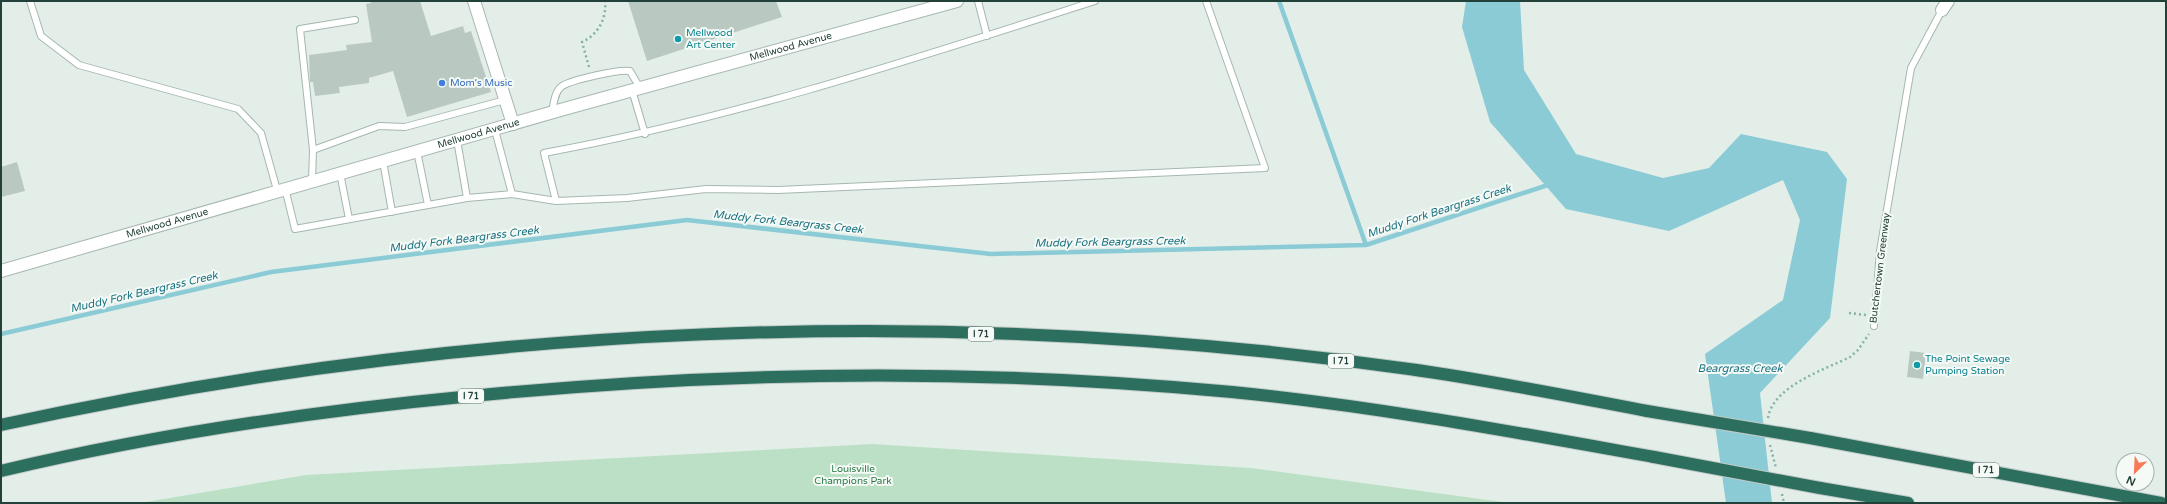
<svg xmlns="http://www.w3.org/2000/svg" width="2167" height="504" font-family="'Varela Round',sans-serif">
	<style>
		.green { fill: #bce0c5 }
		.water { fill: #8acbd5 }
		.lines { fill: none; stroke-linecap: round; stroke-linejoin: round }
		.stream { stroke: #8acbd5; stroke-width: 4.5 }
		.building { fill: #b9c9c2 }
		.service-casing { stroke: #a6b7b0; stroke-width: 8 }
		.minor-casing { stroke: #a6b7b0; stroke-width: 14 }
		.tertiary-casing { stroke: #a6b7b0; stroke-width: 14 }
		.motorway-casing { stroke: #c1cac7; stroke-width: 14 }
		.path { stroke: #83b3a3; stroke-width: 2.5; stroke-dasharray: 2 3; stroke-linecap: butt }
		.service { stroke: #fff; stroke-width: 6 }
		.minor { stroke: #fff; stroke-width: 12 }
		.tertiary { stroke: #fff; stroke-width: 12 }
		.motorway { stroke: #2c6f5f; stroke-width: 12 }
		.motorway-bridge-casing { stroke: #c1cac7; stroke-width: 14; stroke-linecap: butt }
		.motorway-bridge { stroke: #2c6f5f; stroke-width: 12 }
		.culture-dot { fill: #0f9aa8; stroke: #f5faf7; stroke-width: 1.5 }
		.shop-dot { fill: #3f7fe0; stroke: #f5faf7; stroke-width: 1.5 }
		.labels { text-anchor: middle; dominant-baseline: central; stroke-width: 4; stroke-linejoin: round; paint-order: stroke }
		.shield { fill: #f5faf7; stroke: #617871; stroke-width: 1 }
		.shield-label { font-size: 9px; font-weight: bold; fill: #224138 }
		.culture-label { font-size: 10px; fill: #0d838f; stroke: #f5faf7; text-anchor: start }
		.street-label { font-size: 10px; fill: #224138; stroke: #f5faf7 }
		.shop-label { font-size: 10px; fill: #366cbe; stroke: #f5faf7; text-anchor: start }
		.park-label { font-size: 10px; fill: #2a7a47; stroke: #f5faf7 }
		.water-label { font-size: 11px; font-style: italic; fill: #197280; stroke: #f5faf7 }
	</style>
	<rect width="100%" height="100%" fill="#e4eee9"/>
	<path class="green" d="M872,444L1251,468L1510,503H140L306,475Z"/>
	<path class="water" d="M1466,1H1520L1524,70L1576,154L1663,178L1709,168L1741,134L1827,152L1847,179L1830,318L1760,393L1772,503H1726L1705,354L1783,300L1800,220L1783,180L1669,231L1566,209L1490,122L1462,27Z"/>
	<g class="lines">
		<path class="stream" d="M1279,1L1366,245
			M1,334L271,272L687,220L991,254L1366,245L1551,184"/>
	</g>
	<path class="building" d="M371,1H420L431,36L463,26L465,33L471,31L491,92L407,117L393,71L369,78V83L339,87L340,93L315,96L313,82H310L309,55L347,50L346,45L372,42L366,4L371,3Z
		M628,1H776L782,17L647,61Z
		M17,162L25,191L1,197V167Z
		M1910,351L1926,353L1923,379L1907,377Z"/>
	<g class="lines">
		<g class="service-casing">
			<path id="service" d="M30,1L41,36L79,65L238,109L261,133L277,190
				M978,1L987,36
				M632,90L645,134
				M552,112C554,104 554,92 562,86C572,80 618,69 630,71L640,88
				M495,130L512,194
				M457,140L467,198
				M313,150L300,29L355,20
				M417,151L428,205
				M383,161L392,212
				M340,173L349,219
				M312,181L313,150L379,126L405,127L505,100
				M285,188L295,229L467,198L512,194L556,201L627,198L706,189L778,190L1265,168L1206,1
				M556,201L544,153C731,119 914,59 1095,1
				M1874,326L1880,251L1911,68L1942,10"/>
		</g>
		<g class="minor-casing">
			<path id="minor" d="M474,1L513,124
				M1942,10L1948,1"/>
		</g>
		<g class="tertiary-casing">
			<g id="tertiary">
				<path id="s1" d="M1,271L564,109L957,1"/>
			</g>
		</g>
		<g class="motorway-casing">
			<path id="motorway" d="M1,425C462,324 942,303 1409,369C1489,380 1568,396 1647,411
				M1810,438L2161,503
				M1,471C156,434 314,411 472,396C724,371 980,368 1232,392C1374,406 1514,432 1654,457
				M1820,488L1908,503"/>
		</g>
		<path class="path" d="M589,67L582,42C598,35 607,18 605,1
			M1849,313L1866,315
			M1768,418C1773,386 1824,370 1850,357L1858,350L1869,334
			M1770,445L1776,468
			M1782,494L1784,503"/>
		<use href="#service" class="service"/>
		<use href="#minor" class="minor"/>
		<use href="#tertiary" class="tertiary"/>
		<use href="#motorway" class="motorway"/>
		<g class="motorway-bridge-casing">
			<path id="motorway-bridge" d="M1647,411L1810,438
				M1654,457L1820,488"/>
		</g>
		<use href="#motorway-bridge" class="motorway-bridge"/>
	</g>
	<g class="culture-dot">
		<circle cx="678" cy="39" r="4"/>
		<circle cx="1917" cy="365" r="4"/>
	</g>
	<circle class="shop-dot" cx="442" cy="83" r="4"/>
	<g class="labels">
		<g class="shield">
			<rect x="968" y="327" width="26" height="14" rx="3"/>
			<rect x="1328" y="354" width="26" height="14" rx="3"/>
			<rect x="458" y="389" width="26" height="14" rx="3"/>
			<rect x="1973" y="463" width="26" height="14" rx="3"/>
		</g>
		<g class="shield-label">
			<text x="981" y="334">I 71</text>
			<text x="1341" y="361">I 71</text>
			<text x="471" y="396">I 71</text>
			<text x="1986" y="470">I 71</text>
		</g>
		<g class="culture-label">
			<text x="686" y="33">Mellwood<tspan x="686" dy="12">Art Center</tspan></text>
			<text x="1925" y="359">The Point Sewage<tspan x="1925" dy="12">Pumping Station</tspan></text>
		</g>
		<g class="street-label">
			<text stroke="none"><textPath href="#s1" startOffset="821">Mellwood Avenue</textPath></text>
			<text stroke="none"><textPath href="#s1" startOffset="497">Mellwood Avenue</textPath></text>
			<text stroke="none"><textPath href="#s1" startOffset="173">Mellwood Avenue</textPath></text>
			<text transform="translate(1880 268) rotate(-83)">Butchertown Greenway</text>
		</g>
		<g class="shop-label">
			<text x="450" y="83">Mom's Music</text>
		</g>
		<g class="park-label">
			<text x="853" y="469">Louisville<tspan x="853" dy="12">Champions Park</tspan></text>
		</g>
		<g class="water-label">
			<text transform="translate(1439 211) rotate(-18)">Muddy Fork Beargrass Creek</text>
			<text transform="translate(788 222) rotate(6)">Muddy Fork Beargrass Creek</text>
			<text transform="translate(464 239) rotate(-7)">Muddy Fork Beargrass Creek</text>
			<text transform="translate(1110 242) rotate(-1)">Muddy Fork Beargrass Creek</text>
			<text transform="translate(144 292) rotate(-13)">Muddy Fork Beargrass Creek</text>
			<text x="1740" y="368">Beargrass Creek</text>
		</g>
	</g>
	<rect width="2167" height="504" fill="none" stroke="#224138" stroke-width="4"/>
	<g transform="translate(2135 472) rotate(204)"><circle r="19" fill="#f5faf7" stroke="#a1b0ab"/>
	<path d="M0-3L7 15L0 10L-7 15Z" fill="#f87b58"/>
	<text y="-6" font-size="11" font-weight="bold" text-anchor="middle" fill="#224138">N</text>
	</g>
</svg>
